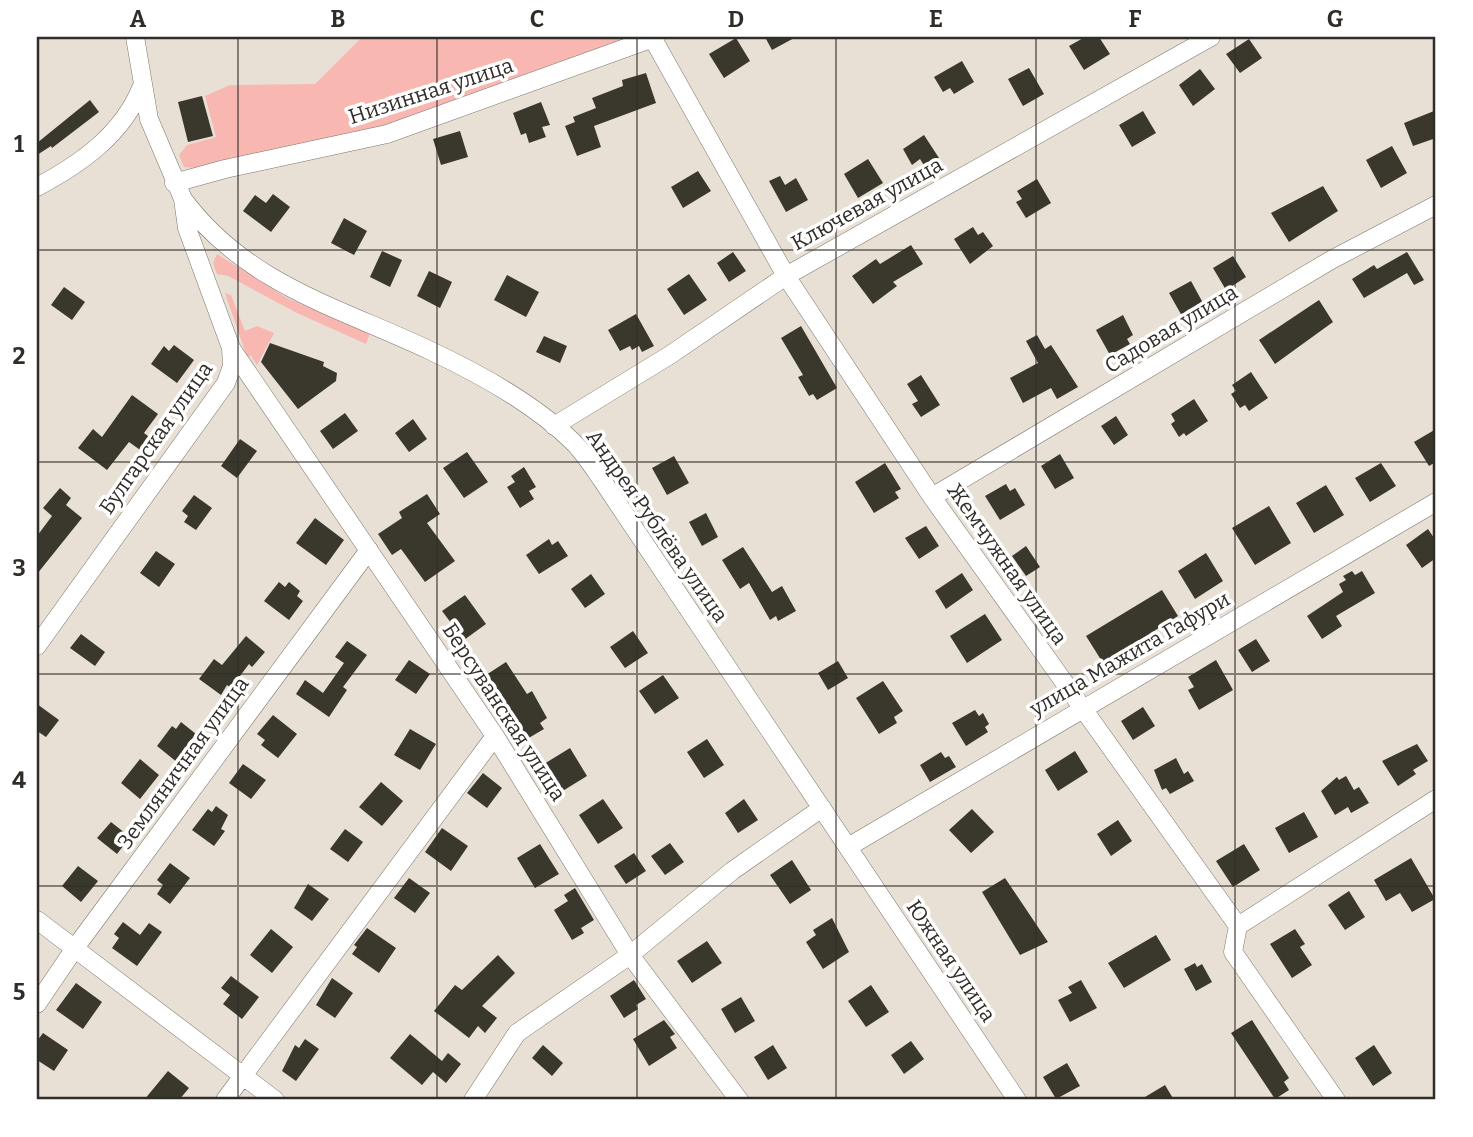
<svg xmlns="http://www.w3.org/2000/svg" width="1473" height="1137" font-family="Bitter,serif">
	<style>
		.green { fill: #f8b7b1 }
		.building { fill: #3a382d }
		.lines { fill: none; stroke-linecap: round; stroke-linejoin: round }
		.minor-casing { stroke: #7c746a; stroke-width: 19 }
		.minor { stroke: #fff; stroke-width: 18 }
		.grid { fill: none; stroke: #302c28; stroke-width: 2; stroke-opacity: 0.55 }
		.labels { text-anchor: middle; dominant-baseline: central; stroke-width: 7; stroke-linejoin: round; paint-order: stroke }
		.street-label { font-size: 21px; fill: #302c28; stroke: #fff }
		.neatline { fill: none; stroke: #302c28; stroke-width: 2.5 }
		.grid-label { font-size: 23px; text-anchor: middle; font-weight: bold; fill: #302c28 }
	</style>
	<rect width="100%" height="100%" fill="#e9e0d5"/>
	<path class="green" d="M362,37H633L424,117L195,168L184,167L179,155L187,145L216,137L205,96L230,85L315,84Z
		M217,254L287,298L370,333L366,344L297,313L228,276L217,274L213,263Z
		M225,293L231,295L245,331L257,326L274,333L257,365L251,356L247,357Z"/>
	<path class="building" d="M765,37H796L772,50Z
		M1085,37H1099L1110,54L1084,70L1069,46Z
		M736,38L750,61L724,78L709,54Z
		M1249,39L1262,58L1240,73L1226,54Z
		M962,61L974,82L954,94L950,88L943,92L934,77Z
		M1029,68L1044,94L1023,106L1008,79Z
		M1200,69L1215,89L1193,106L1179,85Z
		M646,73L656,103L594,126L601,147L577,156L565,126L575,122L573,117L596,108L592,98L623,86L622,80Z
		M202,96L213,136L188,142L178,102Z
		M90,100L99,112L52,148L51,146L37,155V143Z
		M541,102L550,125L542,127L546,137L529,143L526,133L521,135L513,113Z
		M1143,111L1156,133L1132,147L1119,125Z
		M1434,111L1436,138L1413,146L1404,123Z
		M460,131L468,157L441,165L433,139Z
		M924,135L939,158L925,167L920,159L912,165L903,149Z
		M1392,146L1407,173L1381,188L1366,160Z
		M868,159L883,183L858,198L844,174Z
		M698,171L711,191L683,208L671,187Z
		M780,176L785,185L796,178L808,200L786,212L769,181Z
		M1037,179L1051,203L1026,218L1016,202L1022,199L1017,191Z
		M1323,186L1338,211L1289,242L1271,213Z
		M273,194L290,207L271,232L243,211L255,195L266,203Z
		M344,218L367,231L354,255L331,243Z
		M973,227L978,235L983,232L993,246L970,264L954,239Z
		M911,245L923,264L893,282L897,286L873,304L852,276L876,259L880,264Z
		M382,251L402,260L390,287L370,277Z
		M733,252L746,271L729,282L717,263Z
		M1407,252L1424,280L1414,285L1407,273L1364,298L1352,279L1374,265L1377,269Z
		M1233,256L1246,277L1226,290L1213,268Z
		M429,271L452,282L440,308L417,296Z
		M689,274L707,300L684,315L667,289Z
		M507,275L539,292L526,317L494,300Z
		M1191,281L1203,303L1182,316L1169,293Z
		M64,287L85,302L72,320L51,305Z
		M1319,300L1333,322L1275,364L1259,340Z
		M636,314L654,346L642,352L639,346L632,350L630,346L620,351L608,330Z
		M1123,315L1133,335L1127,339L1130,344L1110,355L1096,330Z
		M801,326L837,388L817,400L813,394L809,396L798,377L803,375L781,338Z
		M1037,335L1045,349L1051,345L1078,387L1057,399L1051,388L1023,403L1010,378L1038,363L1026,341Z
		M544,336L567,346L560,363L536,352Z
		M270,343L324,362L323,366L337,373L336,381L298,409L261,362Z
		M174,345L194,360L177,383L151,364L164,346L169,351Z
		M1251,372L1268,398L1249,411L1245,405L1240,408L1231,394L1236,391L1232,385Z
		M921,375L940,405L921,417L912,404L918,401L907,384Z
		M132,395L158,414L144,433L152,439L143,452L129,442L107,470L78,448L93,429L102,437Z
		M1194,399L1208,421L1186,436L1184,433L1179,437L1171,424L1175,421L1171,414Z
		M345,413L358,431L333,449L320,431Z
		M1116,416L1128,435L1114,445L1101,426Z
		M413,419L427,439L409,452L395,433Z
		M1436,429V462L1429,466L1414,442Z
		M240,439L257,451L237,478L221,466Z
		M467,452L488,482L464,498L443,468Z
		M1060,454L1074,478L1055,489L1041,466Z
		M674,456L689,483L667,495L652,468Z
		M885,463L901,489L895,492L899,498L874,513L855,482Z
		M1381,463L1396,486L1370,502L1355,478Z
		M524,467L536,487L529,491L534,499L520,508L507,487L515,482L511,476Z
		M1006,484L1010,491L1015,488L1025,505L1000,520L985,496Z
		M1326,485L1344,515L1314,533L1296,503Z
		M60,488L71,498L66,505L82,518L37,574V536L52,516L43,508Z
		M427,494L440,514L427,523L455,561L425,582L401,549L392,555L378,534L402,518L399,512Z
		M194,495L212,508L196,530L184,522L188,516L182,511Z
		M1269,506L1291,543L1255,565L1232,528Z
		M706,513L718,537L702,546L689,522Z
		M315,518L344,540L326,565L296,543Z
		M926,526L939,546L919,559L905,538Z
		M1428,529L1436,541V558L1422,568L1406,545Z
		M549,539L552,545L558,541L568,556L539,574L526,555Z
		M1026,546L1040,567L1026,576L1012,556Z
		M743,547L772,592L782,586L796,611L778,621L776,616L770,620L749,583L740,589L722,560Z
		M156,551L175,564L159,587L140,573Z
		M1206,553L1223,581L1195,599L1178,571Z
		M1352,571L1355,575L1362,571L1375,593L1336,616L1342,626L1322,639L1307,616L1343,592L1339,584L1346,580L1343,576Z
		M962,573L973,590L946,609L935,591Z
		M591,574L605,594L585,608L571,589Z
		M279,582L285,587L289,582L300,591L297,596L303,601L289,620L264,601Z
		M1162,590L1178,616L1103,663L1086,636Z
		M465,595L486,624L464,640L442,611Z
		M985,614L1002,640L967,663L950,636Z
		M633,631L648,653L625,668L610,647Z
		M81,634L105,652L95,666L70,648Z
		M246,636L265,652L252,667L249,664L231,688L227,685L221,695L199,679L214,659L222,665Z
		M1256,639L1270,661L1252,672L1238,650Z
		M347,641L367,655L343,687L347,690L329,717L296,694L305,680L323,693L344,663L335,657Z
		M409,660L430,674L416,694L395,680Z
		M1216,660L1233,690L1199,710L1188,690L1194,687L1188,677Z
		M838,661L848,678L828,690L818,673Z
		M506,662L527,694L532,691L547,718L540,723L544,729L527,739L486,675Z
		M663,675L679,698L655,714L639,691Z
		M883,681L903,711L894,717L897,723L879,734L856,698Z
		M37,704L59,720L46,737L37,731Z
		M1143,707L1155,726L1133,740L1121,721Z
		M975,710L979,716L983,713L989,724L985,727L988,732L966,746L952,723Z
		M273,715L297,734L278,758L261,745L265,740L257,734Z
		M181,722L196,734L190,741L194,743L178,763L157,746L172,726L176,729Z
		M410,729L436,744L420,770L394,755Z
		M707,739L724,765L704,778L687,752Z
		M1417,744L1428,761L1413,770L1416,774L1398,786L1382,761Z
		M570,748L587,776L561,792L544,764Z
		M1075,751L1088,772L1058,791L1045,770Z
		M941,752L945,758L949,756L956,767L930,782L920,765Z
		M1176,758L1184,774L1188,771L1194,781L1170,794L1166,788L1162,790L1154,770Z
		M140,759L159,775L140,799L121,783Z
		M243,764L266,780L251,799L229,783Z
		M483,773L502,788L487,808L467,793Z
		M1346,776L1354,790L1359,787L1369,803L1351,813L1348,807L1335,815L1321,791L1337,777L1339,780Z
		M381,782L403,801L382,826L359,807Z
		M603,799L623,828L598,844L579,815Z
		M744,799L758,820L738,833L725,813Z
		M216,806L228,815L221,829L225,831L214,846L192,830L208,809L212,812Z
		M972,809L994,832L971,853L949,830Z
		M1304,812L1318,837L1289,853L1275,828Z
		M1118,820L1132,841L1111,856L1097,834Z
		M111,822L130,837L117,854L97,838Z
		M442,828L468,846L451,871L425,852Z
		M345,829L363,842L348,862L330,849Z
		M670,843L684,862L665,875L651,856Z
		M540,844L559,874L535,888L517,858Z
		M1244,844L1260,870L1233,887L1216,861Z
		M634,853L646,871L626,884L614,866Z
		M1411,858L1435,899L1412,912L1400,893L1386,901L1374,880Z
		M792,860L811,890L790,904L770,875Z
		M170,863L190,878L170,904L157,894L163,885L157,880Z
		M78,866L98,881L81,902L62,886Z
		M409,878L430,893L415,913L394,898Z
		M1005,878L1048,942L1020,955L982,892Z
		M308,884L329,899L312,921L294,908Z
		M575,888L594,920L581,928L584,933L572,940L554,910L568,901L564,895Z
		M1349,891L1365,917L1345,930L1328,905Z
		M832,918L849,952L823,969L806,942L816,935L813,930Z
		M123,922L140,935L149,923L162,932L137,966L112,948L119,938L114,934Z
		M367,928L396,948L379,973L352,954L357,947L354,945Z
		M271,929L293,947L272,973L250,955Z
		M1295,929L1305,944L1300,947L1312,965L1292,978L1270,944Z
		M1156,935L1171,960L1124,988L1108,963Z
		M707,941L722,963L692,983L677,961Z
		M498,955L515,973L482,1006L497,1018L485,1033L478,1026L469,1038L434,1011L455,985L462,990Z
		M1195,963L1197,967L1202,964L1212,982L1196,991L1184,969Z
		M231,976L259,997L242,1019L223,1004L230,995L221,988Z
		M332,978L353,993L335,1018L316,1005Z
		M634,980L646,999L636,1005L638,1009L624,1018L610,996Z
		M1081,980L1097,1008L1070,1022L1058,1000L1072,993L1068,987Z
		M76,983L102,1002L83,1029L56,1010Z
		M871,985L889,1012L866,1027L848,1001Z
		M741,997L755,1021L735,1033L721,1009Z
		M664,1020L675,1034L670,1037L677,1048L649,1066L633,1039Z
		M1252,1020L1289,1078L1284,1082L1289,1090L1275,1099L1231,1033Z
		M43,1033L68,1050L54,1071L37,1060V1041Z
		M410,1034L442,1061L448,1053L461,1064L446,1083L433,1072L422,1085L390,1058Z
		M305,1039L319,1049L296,1081L282,1071L295,1045L299,1048Z
		M911,1041L924,1059L904,1074L891,1055Z
		M543,1045L563,1063L552,1076L532,1058Z
		M773,1045L787,1068L768,1080L754,1057Z
		M1374,1045L1392,1073L1373,1086L1355,1058Z
		M1067,1063L1080,1086L1056,1099L1043,1077Z
		M168,1071L189,1088L179,1100H144Z
		M1165,1085L1174,1100H1140Z"/>
	<g class="lines">
		<g class="minor-casing">
			<path id="minor" d="M653,39L786,276L932,497L1238,926L1233,952L1336,1100
				M174,183L225,169L387,134L656,37
				M37,187C82,163 123,134 142,86
				M183,199C246,284 338,307 429,350C478,373 534,403 573,442C584,453 593,467 602,480L1017,1100
				M231,348L495,736L630,955L739,1100
				M554,426L670,355L786,276L1211,37
				M932,497L1331,260L1436,205
				M37,646L226,383L232,366L231,348L187,228L183,199L149,119L135,37
				M848,847L1436,502
				M37,920L275,1100
				M1238,926L1436,799
				M37,1004L75,948L369,550
				M225,1100L495,736
				M473,1100L517,1033L630,955L732,871L822,808"/>
		</g>
		<use href="#minor" class="minor"/>
	</g>
	<path class="grid" d="M238,37V1100M437,37V1100M637,37V1100M836,37V1100M1036,37V1100M1235,37V1100M37,250H1436M37,462H1436M37,674H1436M37,886H1436"/>
	<g class="labels">
		<g class="street-label">
			<text transform="translate(431 91) rotate(-18)">Низинная улица</text>
			<text transform="translate(867 204) rotate(-29)">Ключевая улица</text>
			<text transform="translate(1171 329) rotate(-31)">Садовая улица</text>
			<text transform="translate(156 438) rotate(-55)">Булгарская улица</text>
			<text transform="translate(657 526) rotate(55)">Андрея Рублёва улица</text>
			<text transform="translate(1007 564) rotate(55)">Жемчужная улица</text>
			<text transform="translate(1130 654) rotate(-30)">улица Мажита Гафури</text>
			<text transform="translate(504 712) rotate(57)">Берсуванская улица</text>
			<text transform="translate(183 763) rotate(-54)">Земляничная улица</text>
			<text transform="translate(951 961) rotate(56)">Южная улица</text>
		</g>
	</g>
	<rect width="1473" height="1137" fill="none" stroke="#ffffff" stroke-width="77"/>
	<rect x="38" y="38" width="1396" height="1060" class="neatline"/>
	<g class="grid-label">
		<text x="138" y="27">A</text>
		<text x="338" y="27">B</text>
		<text x="537" y="27">C</text>
		<text x="736" y="27">D</text>
		<text x="936" y="27">E</text>
		<text x="1135" y="27">F</text>
		<text x="1335" y="27">G</text>
		<text x="19" y="152">1</text>
		<text x="19" y="364">2</text>
		<text x="19" y="576">3</text>
		<text x="19" y="788">4</text>
		<text x="19" y="1000">5</text>
	</g>
</svg>
